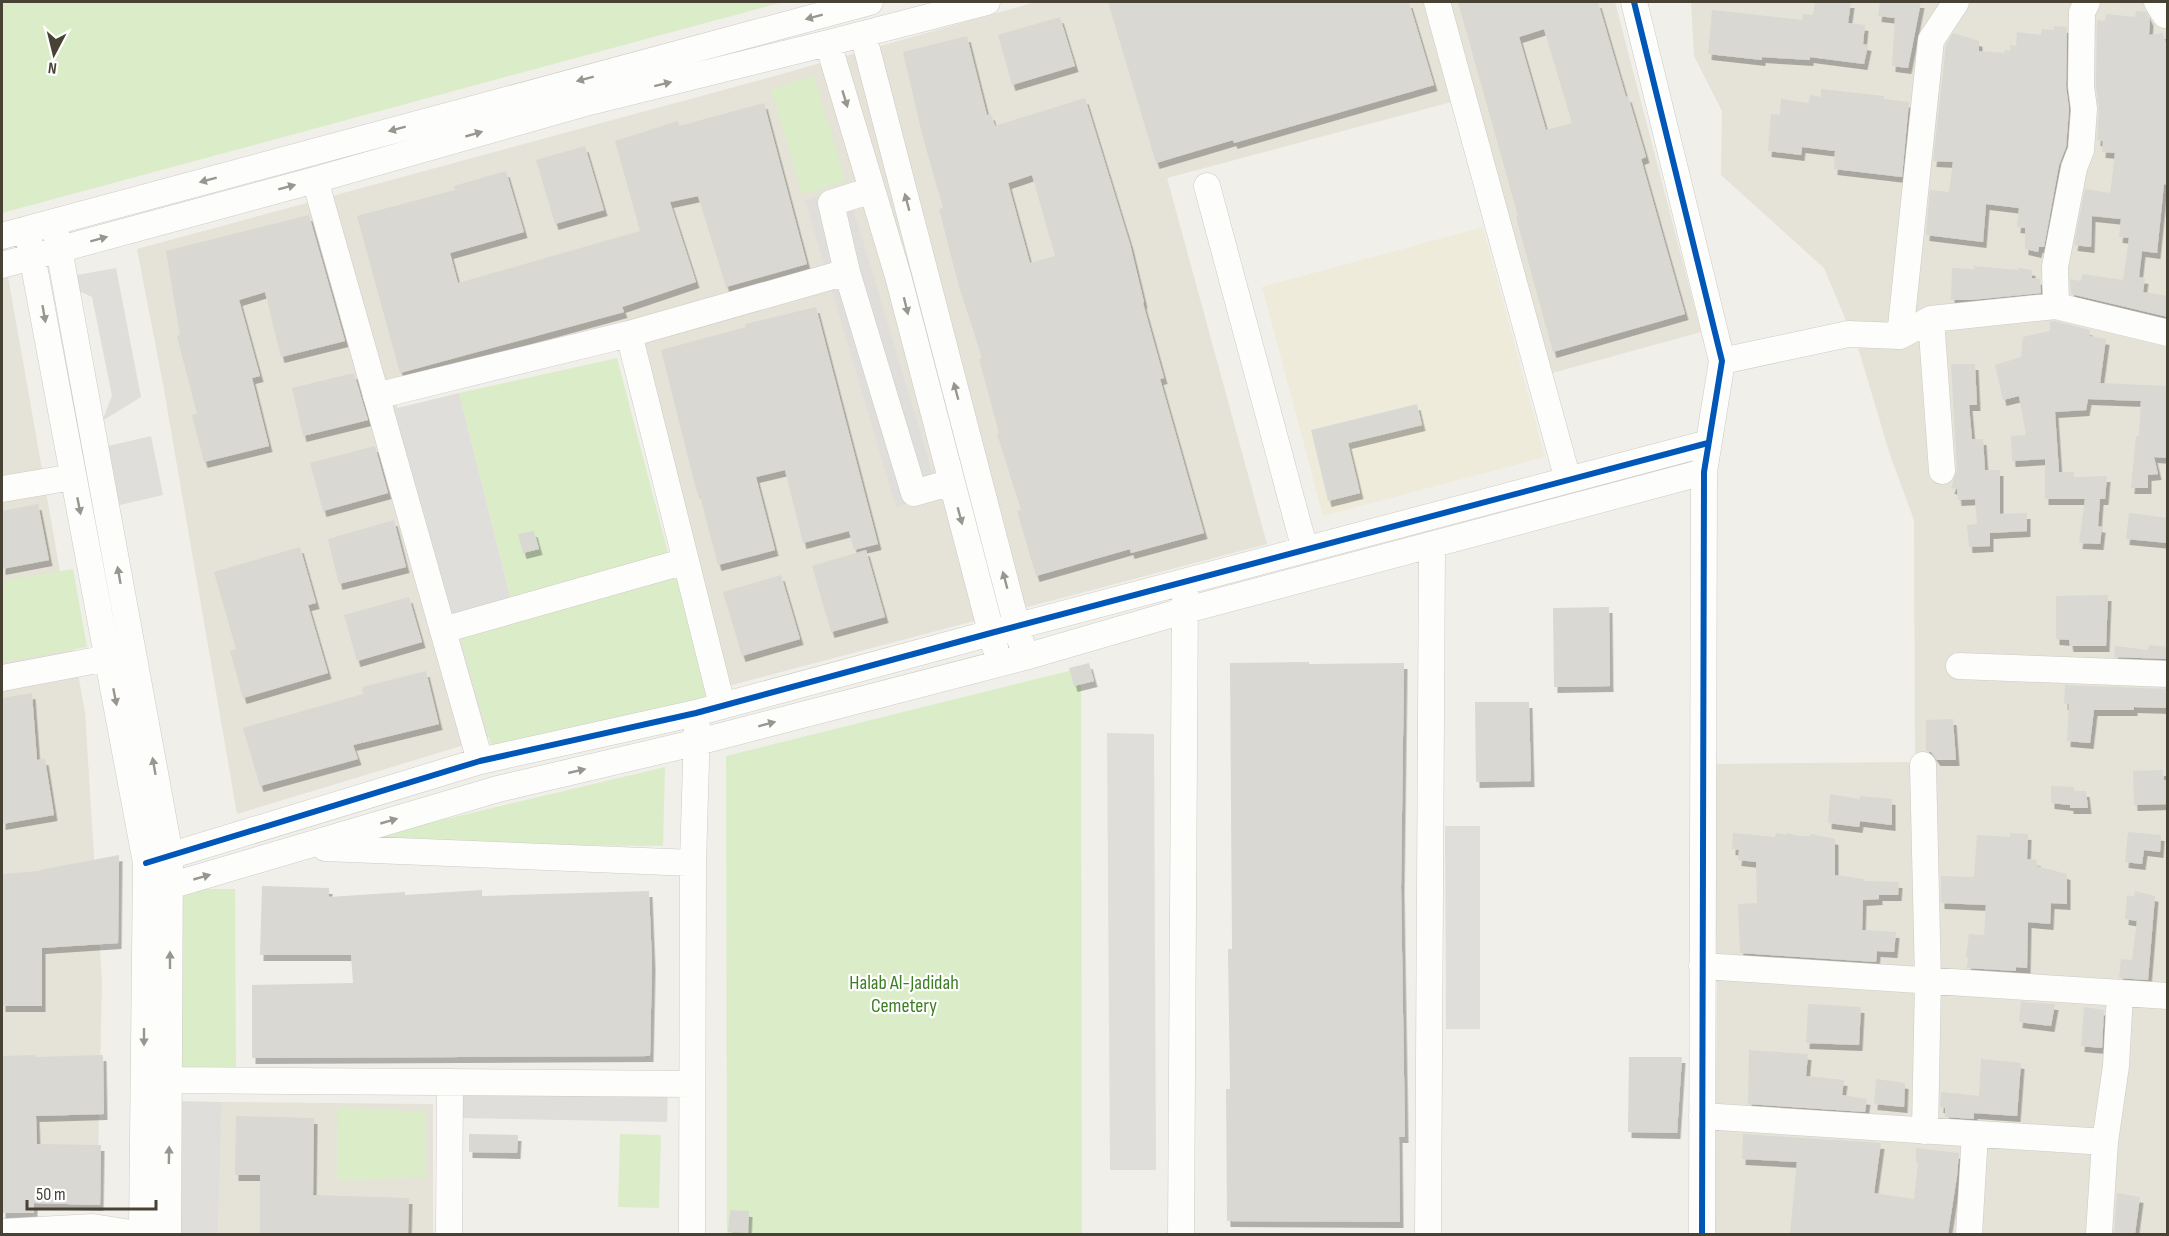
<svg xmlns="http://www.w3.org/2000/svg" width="2169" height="1236" font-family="'Sofia Sans Condensed',sans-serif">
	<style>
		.residential { fill: #e5e2d7 }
		.education { fill: #efebdb }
		.green { fill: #dbedc8 }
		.parking { fill: #e0deda }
		.building { fill: #dad8d2; fill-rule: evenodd; filter: url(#shadow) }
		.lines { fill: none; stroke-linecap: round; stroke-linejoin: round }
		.minor-casing { stroke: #cdcbc6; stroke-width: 27 }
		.minor { stroke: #fdfdfc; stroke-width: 26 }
		.cycleway-casing { stroke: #fff; stroke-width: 10 }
		.cycleway { stroke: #0057b8; stroke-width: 6 }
		.oneway { fill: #99968f }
		.labels { text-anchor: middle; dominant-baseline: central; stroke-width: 4.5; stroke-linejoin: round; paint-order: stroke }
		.park-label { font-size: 20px; fill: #3d7d24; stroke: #fff }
	</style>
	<defs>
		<filter id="shadow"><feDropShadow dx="3.5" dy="6" stdDeviation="0" flood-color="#0004"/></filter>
	</defs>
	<rect width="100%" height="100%" fill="#f0efea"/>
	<path class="residential" d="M1036,2H1615L1701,332L1545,375L1470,97L1167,178L1267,544L709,691L623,348L393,392L494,736L237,814L163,384L137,249L771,77Z
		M1739,2H2167V1234H1714L1717,983L1713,764L1915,762L1914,520L1890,455L1860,354L1824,268L1721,175L1722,111L1694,56L1691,3Z
		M7,271L85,713L102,982L97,1202H2V273Z
		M222,1102L433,1104V1234H218Z"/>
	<path class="education" d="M1483,227L1545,457L1323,516L1262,287Z"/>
	<path class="green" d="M2,2H783L2,213Z
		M814,76L845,181L802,194L771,89Z
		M617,358L669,556L511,600L459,393Z
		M73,569L87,647L2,662V581Z
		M677,575L710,697L494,756L460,634Z
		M1081,668L1082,1234H727L726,756Z
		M665,767L663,846L345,843Z
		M176,889H235L236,1069H178Z
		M338,1107L426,1112V1177L337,1181Z
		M620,1134L661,1135L659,1208L618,1207Z"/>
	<path class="parking" d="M847,188L939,495L896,507L805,200Z
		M116,268L141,397L102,421L112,396L92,297L79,291L77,275Z
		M459,393L511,600L432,625L377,413Z
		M151,436L163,495L116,506L108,446Z
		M1107,733L1154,734L1156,1170H1110Z
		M1445,826H1480V1029H1446Z
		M460,1083L668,1087L667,1122L459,1118Z
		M174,1101L222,1102L218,1234H171Z"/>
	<path class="building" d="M1108,2H1409L1434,85L1234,143L1233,140L1156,163Z
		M1458,2H1598L1626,97L1628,96L1646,157L1641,159L1685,314L1553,352L1516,217L1518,216ZM1544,29L1572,123L1546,130L1519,37Z
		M1815,2H1851L1848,23L1865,25L1863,44L1868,45L1864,64L1810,57V60L1762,57V60L1708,54L1712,10L1802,20L1803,14L1813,15Z
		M1880,2H1921L1908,68L1892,66L1895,18L1878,16Z
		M2136,11L2146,12L2150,20L2149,35L2163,33L2168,51V185L2164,184L2157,253L2142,251L2139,277L2145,278L2143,292L2168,296V317L2071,294L2070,279L2081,281L2082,274L2123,280L2129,238L2119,237L2121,219L2092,216L2091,247L2074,245L2085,189L2110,193L2112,179L2115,153L2102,152L2103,141L2097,140L2099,110L2096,85L2097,20L2105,21L2106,14L2135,17Z
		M1060,17L1075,66L1012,85L998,35Z
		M2054,26L2067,27L2066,86L2069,109L2066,147L2059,165L2044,247H2039L2038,252L2025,249V228L2017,227L2019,208L1986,204L1983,242L1926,235L1930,190L1949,192L1953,162L1933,161L1946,45L1953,33L1979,41V51L2004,53L2005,50L2010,51V45L2016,46L2017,32L2041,35L2042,29L2054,30Z
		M967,36L987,115L991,114L995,126L1085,98L1130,244L1144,302L1143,303L1164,378L1160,379L1204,533L1131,553L1130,549L1036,576L1017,511L1021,510L997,434L999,433L979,359L982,358L958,283L939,209L943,208L922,134L903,52ZM1032,175L1055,256L1030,263L1008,183Z
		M1821,89L1884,96V99L1909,102L1902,177L1834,169L1835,151L1802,147L1801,155L1768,151L1771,114L1780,115L1781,99L1809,103L1810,95L1821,97Z
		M764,103L807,264L726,287L698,196L670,202L696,282L622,307L624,312L400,373L357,216L455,190L454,186L506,171L524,232L450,253L458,283L640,231L615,141L678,121L679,126Z
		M585,146L604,210L555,224L536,160Z
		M309,215L345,341L281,357L265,292L239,300L260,376L252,378L269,446L204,462L192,415L197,414L177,336L180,335L166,251Z
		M1974,266L2018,270V268L2032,270V278L2040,279L2041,293L1971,300H1951L1952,268L1974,269Z
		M816,307L878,544L854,550L849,531L803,543L785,470L756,477L775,550L718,565L699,492L697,493L661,350L746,327L745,324Z
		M2055,321L2090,330V336L2106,339L2100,383L2168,386V458L2154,457L2158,474L2148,475V488H2131L2136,436H2139L2141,401L2088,399L2086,410L2055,412L2059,472H2074V477L2107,476L2105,499H2100L2098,526L2102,527L2100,544L2079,543L2085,499H2045V459L2012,461L2011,436L2026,435L2019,396L2003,400L1995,365L2021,357L2023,337L2050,331V322Z
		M1951,364H1975L1977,405H1969L1972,439H1983L1985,470H2000V514L2027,513V531L1990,533V546L1969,547L1967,525L1977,524L1975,499L1958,500L1957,489L1951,488L1957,470Z
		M354,373L368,420L303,436L292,388Z
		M1417,404L1422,425L1348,443L1360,493L1328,501L1311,430Z
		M375,446L388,493L323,511L310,463Z
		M38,504L49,560L2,569V511Z
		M2129,513L2168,518V543L2126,539Z
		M394,520L406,567L339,584L328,539Z
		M534,531L539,549L523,553L518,534Z
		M300,547L316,603L308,605L328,673L243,698L230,651L236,649L214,572Z
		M866,550L885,617L831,632L812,566Z
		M781,575L800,639L742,656L723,592Z
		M2108,595L2106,646H2070L2069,640L2056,639V596Z
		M409,597L422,642L357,661L344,615Z
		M1609,607L1610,686L1554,687L1553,608Z
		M2149,645L2168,647V659L2114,657L2115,646L2148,650Z
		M1309,662V664L1404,663L1401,888L1405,1137H1399L1400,1222L1227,1221L1226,1089H1230L1228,949H1232L1230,663Z
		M1089,663L1094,681L1074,686L1069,668Z
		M426,671L439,724L353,745L358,759L260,786L243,728L363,694L362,687Z
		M2065,685L2166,689L2168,708L2134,707V710H2094L2090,743L2067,741L2069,704H2064Z
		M32,693L37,760L45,759L54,815L2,824V698Z
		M1475,702H1529L1531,781L1476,782Z
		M1953,719L1956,760H1937L1931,752L1926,751V720Z
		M2163,770L2164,780H2168V804L2134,805L2133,771Z
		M2051,786L2074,787V791H2086L2088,808H2070V805L2051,803Z
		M1830,794L1860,799V796L1892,799V825L1860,821L1859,827L1828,823Z
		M2128,832L2161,835L2160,852L2144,850L2142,864L2125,862Z
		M1733,833L1775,837L1776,833L1787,835V833L1798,836H1810L1811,834L1835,839V875L1864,879V881L1899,882L1898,895H1879V899L1863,900L1862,930L1896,932L1894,952L1877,951L1876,962L1740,953L1738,904L1757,903L1756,862L1738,860L1739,850L1732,849Z
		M2010,833L2028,834L2027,859L2037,860L2036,866L2067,874V904L2051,903L2050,924L2028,922L2027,968L2016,967V971L1967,968L1968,957H1966L1969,934L1984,935L1986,905L1941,903V876L1974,877L1977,835L2010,837Z
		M119,855L118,943L42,948V1006H2V874L40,871V870Z
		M262,886L329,888V897L405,892V895L482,890V896L649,891L652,964L650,1056L252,1058V985L353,983L351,955H260Z
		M2135,891L2155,896L2148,980L2119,978L2121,959L2132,960L2137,921L2125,919L2127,895L2134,897Z
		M2021,1002L2055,1004L2051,1026L2019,1022Z
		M1808,1004L1861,1007L1859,1045L1806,1043Z
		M2084,1007L2104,1010L2102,1048L2081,1046Z
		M1749,1050L1808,1054L1806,1076L1844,1080L1842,1095L1867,1099L1865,1112L1748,1104Z
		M35,1055V1057L103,1055L104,1114L36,1116L37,1144L101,1145L100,1205L34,1203V1213H2V1056Z
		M1629,1057H1682L1677,1133L1628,1132Z
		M1981,1059L2021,1063L2017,1116L1974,1113V1119L1945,1117V1108L1940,1107L1941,1092L1979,1096Z
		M1876,1079L1905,1083L1904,1107L1874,1104Z
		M236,1116L314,1118L313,1195L409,1198L408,1234H260V1175H235Z
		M469,1134L518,1135L517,1153L469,1152Z
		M1743,1134L1881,1143L1874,1193L1914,1199L1918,1163H1916V1148L1959,1153L1957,1176L1948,1234H1790L1797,1162L1742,1159Z
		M2117,1193L2140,1197L2135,1234H2114Z
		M730,1210L749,1211L748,1233L728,1232Z"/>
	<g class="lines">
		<g class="minor-casing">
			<path id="minor" d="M1437,2L1568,480
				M1634,2L1722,361L1704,472L1702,1234
				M2157,2L2165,15L2168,14
				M863,34L1021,642
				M828,43L898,276L995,647
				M315,180L480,761
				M1207,186L1305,550
				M54,222L170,855L168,1234
				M27,229L146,863L142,1234
				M2,236L870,2
				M2,265L315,180L582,104L828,43L987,2
				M847,272L914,493L952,482
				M2056,306L2055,267L2074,168L2081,150L2084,109L2081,86L2082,12L2087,2
				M1931,319L1942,471
				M629,334L847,272L831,203L872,190
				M1900,336L1931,319L2056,306L2168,333
				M1722,361L1848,334L1900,336L1931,40L1956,2
				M376,396L629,334L722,705
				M2,489L73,477
				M443,630L686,561
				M1959,666L2168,674
				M2,678L108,658
				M1923,765L1928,980L1925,1131
				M325,848L693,863
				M146,863L480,761L696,713L991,633L1708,443
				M146,893L498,789L698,742L1025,657L1183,611L1704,472
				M1702,966L2168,996
				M169,1080L692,1084
				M1702,1116L2105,1142
				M2,1232L93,1227L137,1234
				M2099,1233L2105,1142L2116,1066L2120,993
				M449,1234L450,1082
				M692,1234L693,863L697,728
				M1181,1234L1185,594
				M1428,1234L1432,545
				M1969,1234L1975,1134"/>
		</g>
		<use href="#minor" class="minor"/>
		<g class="cycleway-casing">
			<path id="cycleway" d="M1634,2L1722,361L1704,472L1702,1234
				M146,863L480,761L696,713L991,633L1708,443"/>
		</g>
		<use href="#cycleway" class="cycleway"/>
	</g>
	<defs><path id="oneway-solid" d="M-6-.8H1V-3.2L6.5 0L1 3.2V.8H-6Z" transform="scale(1.5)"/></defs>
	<g class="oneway">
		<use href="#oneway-solid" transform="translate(814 17) rotate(165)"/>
		<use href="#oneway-solid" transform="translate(585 79) rotate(165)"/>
		<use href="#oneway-solid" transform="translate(663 84) rotate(-14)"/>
		<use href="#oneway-solid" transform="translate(845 99) rotate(73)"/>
		<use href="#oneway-solid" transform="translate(397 129) rotate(165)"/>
		<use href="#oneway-solid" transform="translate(474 134) rotate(-16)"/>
		<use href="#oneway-solid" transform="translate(208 180) rotate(165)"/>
		<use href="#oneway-solid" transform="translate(287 187) rotate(-15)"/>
		<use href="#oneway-solid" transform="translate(907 202) rotate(-105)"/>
		<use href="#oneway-solid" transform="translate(99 239) rotate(-15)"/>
		<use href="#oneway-solid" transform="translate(906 306) rotate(76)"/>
		<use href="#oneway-solid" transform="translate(44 314) rotate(80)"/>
		<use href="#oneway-solid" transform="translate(956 391) rotate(-105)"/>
		<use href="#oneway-solid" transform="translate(79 506) rotate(79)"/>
		<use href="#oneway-solid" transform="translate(960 516) rotate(75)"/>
		<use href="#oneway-solid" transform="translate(119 575) rotate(-100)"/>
		<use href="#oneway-solid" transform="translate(1005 580) rotate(-105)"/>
		<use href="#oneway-solid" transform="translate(115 697) rotate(79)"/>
		<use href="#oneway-solid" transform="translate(767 724) rotate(-15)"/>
		<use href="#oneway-solid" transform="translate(154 766) rotate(-100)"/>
		<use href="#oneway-solid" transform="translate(577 771) rotate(-13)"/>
		<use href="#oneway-solid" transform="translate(389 821) rotate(-16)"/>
		<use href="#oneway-solid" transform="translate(202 877) rotate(-16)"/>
		<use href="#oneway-solid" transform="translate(170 960) rotate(-90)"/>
		<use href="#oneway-solid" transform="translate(144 1037) rotate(90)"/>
		<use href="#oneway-solid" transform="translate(169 1155) rotate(-89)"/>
	</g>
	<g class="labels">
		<g class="park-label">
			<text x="904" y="983">Halab Al-Jadidah<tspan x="904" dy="23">Cemetery</tspan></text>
		</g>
	</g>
	<rect width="2169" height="1236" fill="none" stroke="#484235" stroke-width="6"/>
	<g transform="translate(54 54) rotate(187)" stroke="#ffffff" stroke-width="4.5" paint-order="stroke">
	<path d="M0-4.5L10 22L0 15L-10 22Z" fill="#484235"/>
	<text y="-9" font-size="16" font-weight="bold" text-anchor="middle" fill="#484235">N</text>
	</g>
	<path d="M27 1200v9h129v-9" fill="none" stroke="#484235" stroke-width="3"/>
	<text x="36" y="1200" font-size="18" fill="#484235" stroke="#ffffff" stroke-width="4.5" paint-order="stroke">50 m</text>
</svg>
